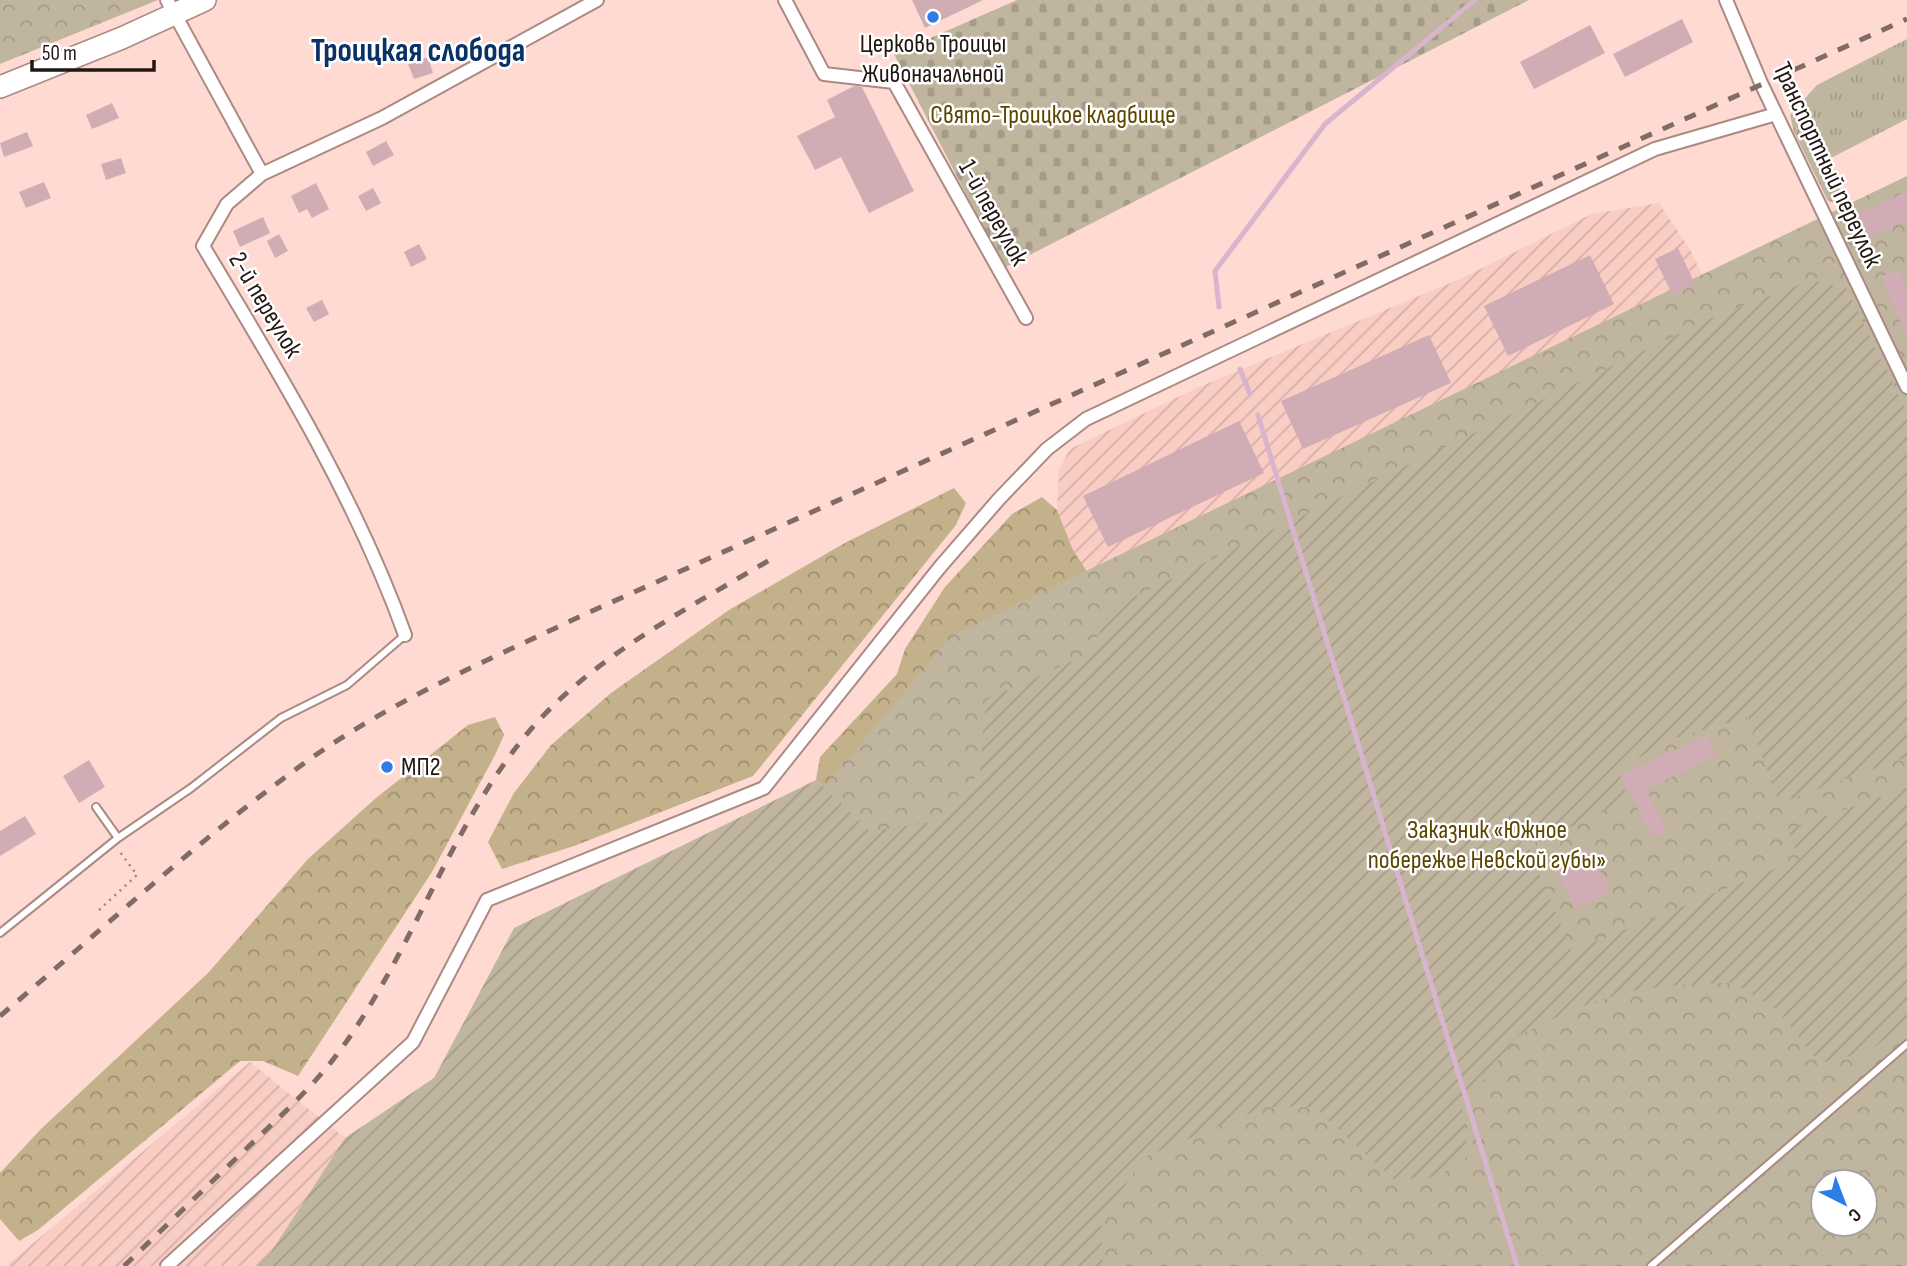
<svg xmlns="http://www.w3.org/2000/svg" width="1907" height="1266" font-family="'Sofia Sans Condensed',sans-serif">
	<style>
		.industrial { fill: url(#industrial-furrows) }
		.grass { fill: url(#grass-tufts) }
		.forest { fill: url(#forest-crowns) }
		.cemetery { fill: url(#cemetery-stones) }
		.park { fill: url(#park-crowns); fill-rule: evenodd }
		.garden { fill: url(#garden-furrows) }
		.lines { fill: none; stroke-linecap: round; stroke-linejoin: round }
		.stream { stroke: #d9b4cd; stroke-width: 5 }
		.building { fill: #d0adb4 }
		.lane-casing { stroke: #ab8a83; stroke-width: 10 }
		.street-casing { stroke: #ab8a83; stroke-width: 16 }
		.primary-casing { stroke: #ab8a83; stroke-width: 24 }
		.path { stroke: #a08680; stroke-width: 2.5; stroke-dasharray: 2 5; stroke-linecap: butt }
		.lane { stroke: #fff; stroke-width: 6 }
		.street { stroke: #fff; stroke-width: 12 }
		.primary { stroke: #fff; stroke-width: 21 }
		.rail { stroke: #816b65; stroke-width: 5; stroke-dasharray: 12 12; stroke-linecap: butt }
		.poi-dot { fill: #2d7de8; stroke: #fff; stroke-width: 2.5 }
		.labels { text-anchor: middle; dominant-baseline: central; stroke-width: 5; stroke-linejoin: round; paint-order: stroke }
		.poi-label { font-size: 26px; fill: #221613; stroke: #fff }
		.park-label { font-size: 26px; fill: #5d4500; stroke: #fff }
		.street-label { font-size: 26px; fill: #221613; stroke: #fff }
		.district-label { font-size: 33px; font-weight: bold; fill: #0b3266; stroke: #fff }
	</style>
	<defs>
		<pattern id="industrial-furrows" width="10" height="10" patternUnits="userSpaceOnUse" patternTransform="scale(1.75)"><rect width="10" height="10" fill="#f9cdc4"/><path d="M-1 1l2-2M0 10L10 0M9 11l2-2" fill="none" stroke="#d5afa8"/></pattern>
		<pattern id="grass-tufts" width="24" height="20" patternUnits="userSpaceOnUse" patternTransform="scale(1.75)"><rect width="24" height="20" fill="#c0b59f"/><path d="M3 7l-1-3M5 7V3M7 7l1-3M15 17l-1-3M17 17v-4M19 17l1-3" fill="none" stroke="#a59b88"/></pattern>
		<pattern id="forest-crowns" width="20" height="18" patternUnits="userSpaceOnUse" patternTransform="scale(1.75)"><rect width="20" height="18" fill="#c3b18c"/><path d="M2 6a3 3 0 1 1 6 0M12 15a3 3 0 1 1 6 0" fill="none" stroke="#9e8f71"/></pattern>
		<pattern id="cemetery-stones" width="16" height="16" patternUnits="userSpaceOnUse" patternTransform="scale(1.75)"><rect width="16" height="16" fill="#c0b59f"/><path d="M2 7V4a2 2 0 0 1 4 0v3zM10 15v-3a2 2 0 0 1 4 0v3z" fill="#a59b88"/></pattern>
		<pattern id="park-crowns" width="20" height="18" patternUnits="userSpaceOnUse" patternTransform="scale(1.75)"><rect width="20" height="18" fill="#c0b59f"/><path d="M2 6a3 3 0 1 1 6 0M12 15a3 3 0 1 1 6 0" fill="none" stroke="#a59b88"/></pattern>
		<pattern id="garden-furrows" width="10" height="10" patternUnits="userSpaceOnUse" patternTransform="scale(1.75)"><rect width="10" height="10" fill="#c0b59f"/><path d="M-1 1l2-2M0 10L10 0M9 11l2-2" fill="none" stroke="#a59b88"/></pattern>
	</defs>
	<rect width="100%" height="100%" fill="#fedad2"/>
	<path class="industrial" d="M1659,203L1691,251L1720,314L1111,608L1073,550L1057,510L1059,470L1070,449L1199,387L1460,279L1592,214Z
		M250,1062L345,1138L271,1252L257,1266H6Z"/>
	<path class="grass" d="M1907,39V119L1827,160L1843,197L1837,203L1828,201L1794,132L1790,115L1817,85Z"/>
	<path class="forest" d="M954,488L966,503L956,525L753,776L574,846L502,869L488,842L514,793L551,745L611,693L729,610L843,544Z
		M1042,497L1057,510L1073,550L1111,608L870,831L816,780L820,757L897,674L905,649L945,587L1012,514Z
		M495,717L504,735L495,755L432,872L298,1076L263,1061H240L38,1230L19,1241L0,1219V1173L41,1129L208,973L308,859L376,798L468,725Z"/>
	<path class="cemetery" d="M1017,0H1529L1004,268L894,54Z"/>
	<path class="park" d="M0,0H158L0,64Z
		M1907,176V1266H425L951,636ZM1823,1182H1865V1224H1823Z"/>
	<path class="garden" d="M1812,280L1846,288L1907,413V757L1779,803L1748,717L1672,739L1618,770L1628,801L1528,846L1572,951L1799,859L1788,829L1907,788V1022L1868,1052L1820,1063L1778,1011L1735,983L1688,984L1630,991L1576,1008L1516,1037L1462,1108L1468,1156L1438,1177L1394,1180L1314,1107H1266L1144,1157L1101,1221L1103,1266H257L271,1252L345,1138L434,1078L514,928L816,780L870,831L933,822L980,773L986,700L1090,653L1111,608L1720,314Z"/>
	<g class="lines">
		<path class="stream" d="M1219,307L1215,271L1325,124L1475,0
			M1240,369L1250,394
			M1258,415L1517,1266"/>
	</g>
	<path class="building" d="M912,0H983L925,28Z
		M1682,19L1693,42L1625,77L1613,54Z
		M1590,25L1605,53L1534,89L1520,62Z
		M428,57L433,73L414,79L408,64Z
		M854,86L862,87L914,191L869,213L841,157L815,170L797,136L835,117L827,100Z
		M112,103L119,118L92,129L86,115Z
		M27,132L33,146L4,157L0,143Z
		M386,141L394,155L373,166L366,152Z
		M121,158L126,173L106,180L101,164Z
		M44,182L51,198L26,208L19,192Z
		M316,183L329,209L312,218L307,209L299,213L291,196Z
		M373,188L381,203L366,211L358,196Z
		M1907,191V220L1857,243L1847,219Z
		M263,217L270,233L240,247L233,231Z
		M279,234L288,251L275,258L267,241Z
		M419,244L427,259L411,267L404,252Z
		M1678,248L1695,284L1673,296L1655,259Z
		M1590,255L1614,304L1508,356L1484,306Z
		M1898,269L1907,289V338L1881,277Z
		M322,300L329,314L314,322L306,308Z
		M1429,335L1451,383L1303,449L1281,401Z
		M1239,421L1264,473L1108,547L1083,496Z
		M1707,735L1717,756L1646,789L1667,832L1653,839L1621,775Z
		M89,760L105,787L79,803L63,776Z
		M25,816L36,834L0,856V831Z
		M1591,849L1610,892L1575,908L1555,866Z"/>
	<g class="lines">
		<g class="lane-casing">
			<path id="lane" d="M96,807L118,838L191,788L281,718L347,685L405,635
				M0,933L118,838
				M1651,1266L1907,1044"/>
		</g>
		<g class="street-casing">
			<path id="street" d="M167,0L262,174
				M785,0L824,74L894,82L1026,318
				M1726,0L1761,83L1907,387
				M405,635C356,498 278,371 203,246L227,204L262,174L382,118L597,0
				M167,1266L413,1042L487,900L764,788L940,567L999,499L1047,449L1086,419L1655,149L1776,114"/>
		</g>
		<g class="primary-casing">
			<path id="primary" d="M0,87L122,38L205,0"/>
		</g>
		<path class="path" d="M99,910L137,875L120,852"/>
		<use href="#lane" class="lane"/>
		<use href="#street" class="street"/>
		<use href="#primary" class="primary"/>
		<path class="rail" d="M0,1016C102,930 201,837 310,759C393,700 489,660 581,616L1907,19
			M124,1266C165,1227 205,1188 246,1149C274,1122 303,1096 328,1066C410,964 448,825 532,728C597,654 689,608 773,558"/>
	</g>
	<g class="poi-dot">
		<circle cx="933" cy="17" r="7"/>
		<circle cx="387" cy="767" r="7"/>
	</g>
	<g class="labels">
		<g class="poi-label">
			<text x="933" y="44">Церковь Троицы<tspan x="933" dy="30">Живоначальной</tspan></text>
			<text x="401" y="767" text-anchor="start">МП2</text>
		</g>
		<g class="park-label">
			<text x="1053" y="115">Свято-Троицкое кладбище</text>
			<text x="1487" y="830">Заказник «Южное<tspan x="1487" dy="30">побережье Невской губы»</tspan></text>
		</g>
		<g class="street-label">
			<text transform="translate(1827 165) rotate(65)">Транспортный переулок</text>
			<text transform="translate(993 213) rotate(61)">1-й переулок</text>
			<text transform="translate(265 305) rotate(59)">2-й переулок</text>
		</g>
		<g class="district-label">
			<text x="418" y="51">Троицкая слобода</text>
		</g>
	</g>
	<g transform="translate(1844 1203) rotate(138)"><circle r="33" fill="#ffffff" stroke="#a7a2a1" stroke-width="2"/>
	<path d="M0-5L12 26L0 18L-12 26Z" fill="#2d7de8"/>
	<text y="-10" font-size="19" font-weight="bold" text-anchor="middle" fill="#221613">С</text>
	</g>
	<path d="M32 60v10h122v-10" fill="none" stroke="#221613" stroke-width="3.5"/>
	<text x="42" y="60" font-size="21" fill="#221613" stroke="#ffffff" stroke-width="5" paint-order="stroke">50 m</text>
</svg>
